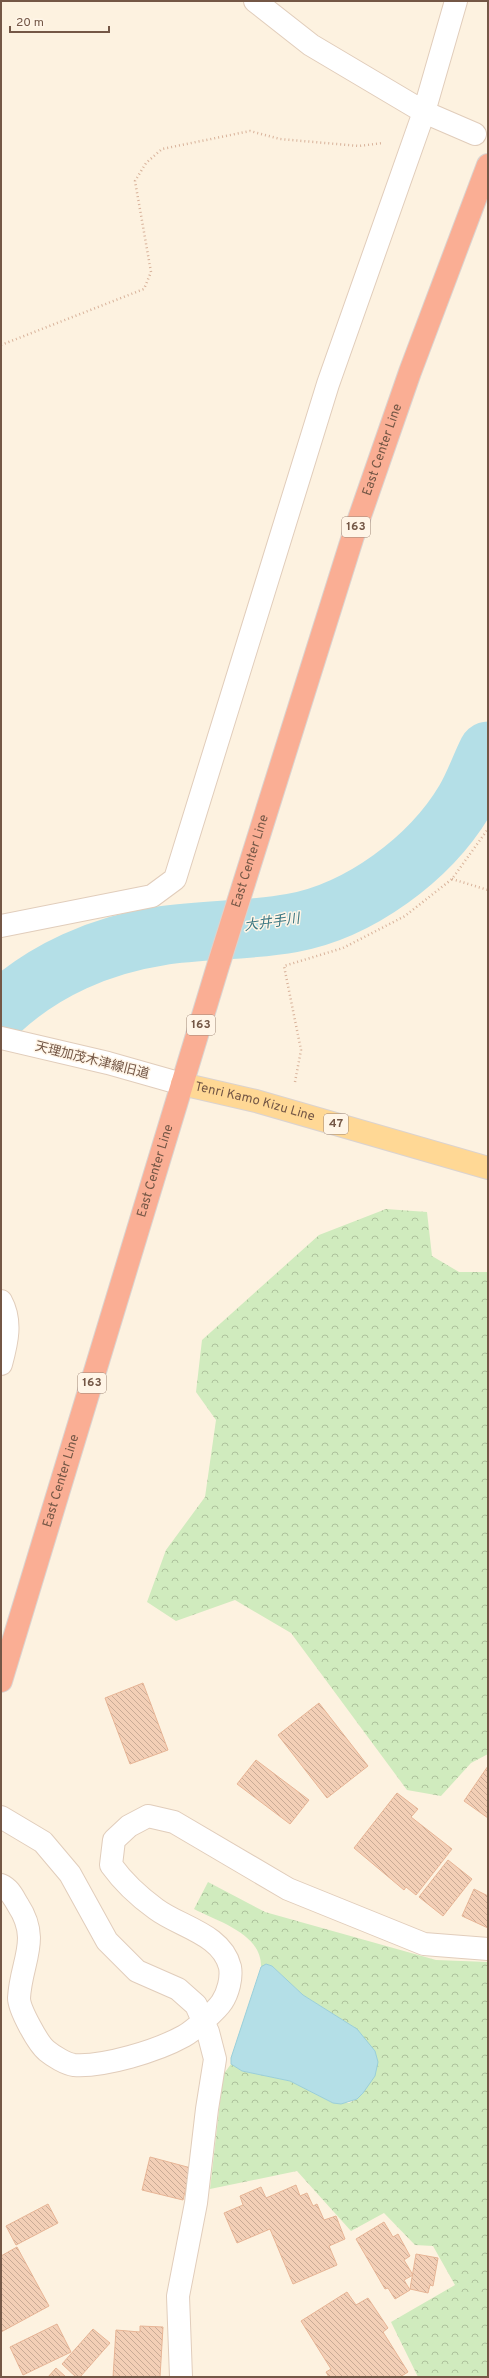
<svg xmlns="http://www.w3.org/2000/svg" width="489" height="2378" font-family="Overpass,'Noto Sans JP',sans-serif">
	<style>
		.forest { fill: url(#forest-crowns) }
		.water { fill: #b4dfe7; stroke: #9acfd9 }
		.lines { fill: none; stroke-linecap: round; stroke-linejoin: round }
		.river { stroke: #b4dfe7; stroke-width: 59 }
		.building { fill: url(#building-back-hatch); stroke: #e7b596 }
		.minor-casing { stroke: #e1cdbb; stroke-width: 24 }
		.major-casing { stroke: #dbd3cf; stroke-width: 24 }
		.highway-casing { stroke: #dbd3cf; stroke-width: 24 }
		.path { stroke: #d8b29a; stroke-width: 2.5; stroke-dasharray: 1 3; stroke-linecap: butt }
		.minor { stroke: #fff; stroke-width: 22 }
		.major { stroke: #ffd895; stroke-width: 22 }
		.highway { stroke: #faae94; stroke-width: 22 }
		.labels { text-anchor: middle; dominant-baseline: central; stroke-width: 3; stroke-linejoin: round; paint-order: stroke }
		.shield { fill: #fff5e7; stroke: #9e8676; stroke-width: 1 }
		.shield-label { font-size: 12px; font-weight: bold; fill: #745746 }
		.street-label { font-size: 13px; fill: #745746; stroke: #fff5e7 }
		.water-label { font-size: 14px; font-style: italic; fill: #3c7782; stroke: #fff5e7 }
	</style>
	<defs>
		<pattern id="forest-crowns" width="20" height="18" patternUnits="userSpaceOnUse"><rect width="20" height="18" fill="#d0ebbe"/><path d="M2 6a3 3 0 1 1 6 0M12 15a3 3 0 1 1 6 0" fill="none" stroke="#adc19c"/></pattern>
		<pattern id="building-back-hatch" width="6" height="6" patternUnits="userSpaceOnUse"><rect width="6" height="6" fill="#f3cfb6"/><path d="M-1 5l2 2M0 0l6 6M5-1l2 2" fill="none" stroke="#c9ab96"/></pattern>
	</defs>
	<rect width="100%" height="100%" fill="#fdf2e0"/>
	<path class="forest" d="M386,1209L427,1212L432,1256L459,1272H488V1754L471,1763L441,1796L407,1790L291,1633L235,1600L176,1621L147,1602L166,1550L205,1497L216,1420L196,1392L202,1340L319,1235Z
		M208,1882L265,1912L436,1960L488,1962V2377H418L391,2322L455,2285L433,2246L415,2245L384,2213L351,2231L297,2171L210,2189L223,2075L231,2064L242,2071L290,2081L333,2103H349L357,2099V2029L303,1995L272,1966L266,1964L261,1967C262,1934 219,1922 194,1909Z"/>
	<path class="water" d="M266,1964L272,1966L303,1995L357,2029L375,2051L378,2062L375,2076L363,2093L357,2099L341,2104L333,2103L290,2081L242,2071L231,2064V2058L261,1967Z"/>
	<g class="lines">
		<path class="river" d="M1,1010C44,970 101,945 160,936C203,929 249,931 292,923C359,911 430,859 465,800C474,785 480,767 488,751"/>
	</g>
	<path class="building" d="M143,1683L168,1750L130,1764L105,1698Z
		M319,1703L368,1766L327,1798L278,1735Z
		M256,1760L309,1800L290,1824L237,1784Z
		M488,1766V1818L464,1801Z
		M397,1793L418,1809L411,1817L452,1849L416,1895L406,1887L404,1890L354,1848Z
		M448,1860L472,1879L443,1916L419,1897Z
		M474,1889L488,1896V1928L462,1916Z
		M150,2157L191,2168L183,2200L142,2190Z
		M296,2185L300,2196L307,2193L313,2206L317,2204L324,2220L336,2216L345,2239L329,2246L337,2265L293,2284L270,2229L237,2243L224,2213L243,2205L240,2196L261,2187L266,2198Z
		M48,2204L58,2223L16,2245L6,2226Z
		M384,2222L393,2237L398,2234L410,2256L404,2260L413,2275L404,2280L410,2290L395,2299L388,2288L385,2289L356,2239Z
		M17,2247L49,2306L1,2332V2256Z
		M416,2254L438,2258L433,2286L430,2285L428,2293L410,2289Z
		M347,2292L356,2305L368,2298L388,2328L383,2332L408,2372L400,2377H329L326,2372L331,2369L301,2321Z
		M57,2324L71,2352L23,2375L10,2347Z
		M140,2326L163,2327L160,2377H113L116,2330L140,2332Z
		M93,2329L110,2343L80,2377H76L62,2364Z
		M56,2368L66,2377H48Z"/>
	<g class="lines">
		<g class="minor-casing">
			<path id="minor" d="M255,1L311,45L424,112L475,134
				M1,926L152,896L175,879L328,384L424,112L456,1
				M1,1038L108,1063L182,1084
				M1,1301C12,1321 7,1342 1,1364
				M1,1817L43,1842L70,1874L107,1941L137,1971L178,1989L196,2005L208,2032L215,2059L207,2109L196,2203L178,2296L181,2377
				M1,1885C10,1889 13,1897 18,1905C41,1940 21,1961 19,1998C19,2009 38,2044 47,2051C53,2056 66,2064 74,2065C104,2067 157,2051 184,2036C193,2031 217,2010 222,2002C228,1993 232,1978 230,1967C222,1934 180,1927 156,1909C138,1896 124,1883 111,1865L114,1840L129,1826L148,1816L174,1822L288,1889L424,1944L488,1949"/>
		</g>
		<g class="major-casing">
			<g id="major">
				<path id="s1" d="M182,1084L256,1101L488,1168"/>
			</g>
		</g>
		<g class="highway-casing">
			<g id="highway">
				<path id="s2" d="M1,1681L218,966L353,536L410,372L488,165"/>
			</g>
		</g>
		<path class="path" d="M1,345L144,289L151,272L135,181L146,163L162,149L250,131L280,139L359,146L383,143
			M452,879L488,890
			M295,1082L301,1050L284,966L343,948L405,916L452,879L488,829"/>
		<use href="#minor" class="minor"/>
		<use href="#major" class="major"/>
		<use href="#highway" class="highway"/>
	</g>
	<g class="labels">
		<g class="shield">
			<rect x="342" y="517" width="28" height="20" rx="3"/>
			<rect x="187" y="1015" width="28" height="20" rx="3"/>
			<rect x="324" y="1114" width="24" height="20" rx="3"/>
			<rect x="78" y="1373" width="28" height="20" rx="3"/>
		</g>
		<g class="shield-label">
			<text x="356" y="527">163</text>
			<text x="201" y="1025">163</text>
			<text x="336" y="1124">47</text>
			<text x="92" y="1383">163</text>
		</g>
		<g class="street-label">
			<text stroke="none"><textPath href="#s2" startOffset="1289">East Center Line</textPath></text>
			<text stroke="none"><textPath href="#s2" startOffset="857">East Center Line</textPath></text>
			<text transform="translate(92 1061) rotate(14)">天理加茂木津線旧道</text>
			<text stroke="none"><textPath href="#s1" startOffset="75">Tenri Kamo Kizu Line</textPath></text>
			<text stroke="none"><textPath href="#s2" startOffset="533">East Center Line</textPath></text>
			<text stroke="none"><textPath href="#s2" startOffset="209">East Center Line</textPath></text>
		</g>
		<g class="water-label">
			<text transform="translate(272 923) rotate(-8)">大井手川</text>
		</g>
	</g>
	<rect width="489" height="2378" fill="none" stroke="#745746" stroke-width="4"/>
	<path d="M10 26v6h99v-6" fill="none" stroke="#745746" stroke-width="2"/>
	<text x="16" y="26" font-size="12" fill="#745746" stroke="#fff5e7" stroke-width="3" paint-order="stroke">20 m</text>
</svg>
